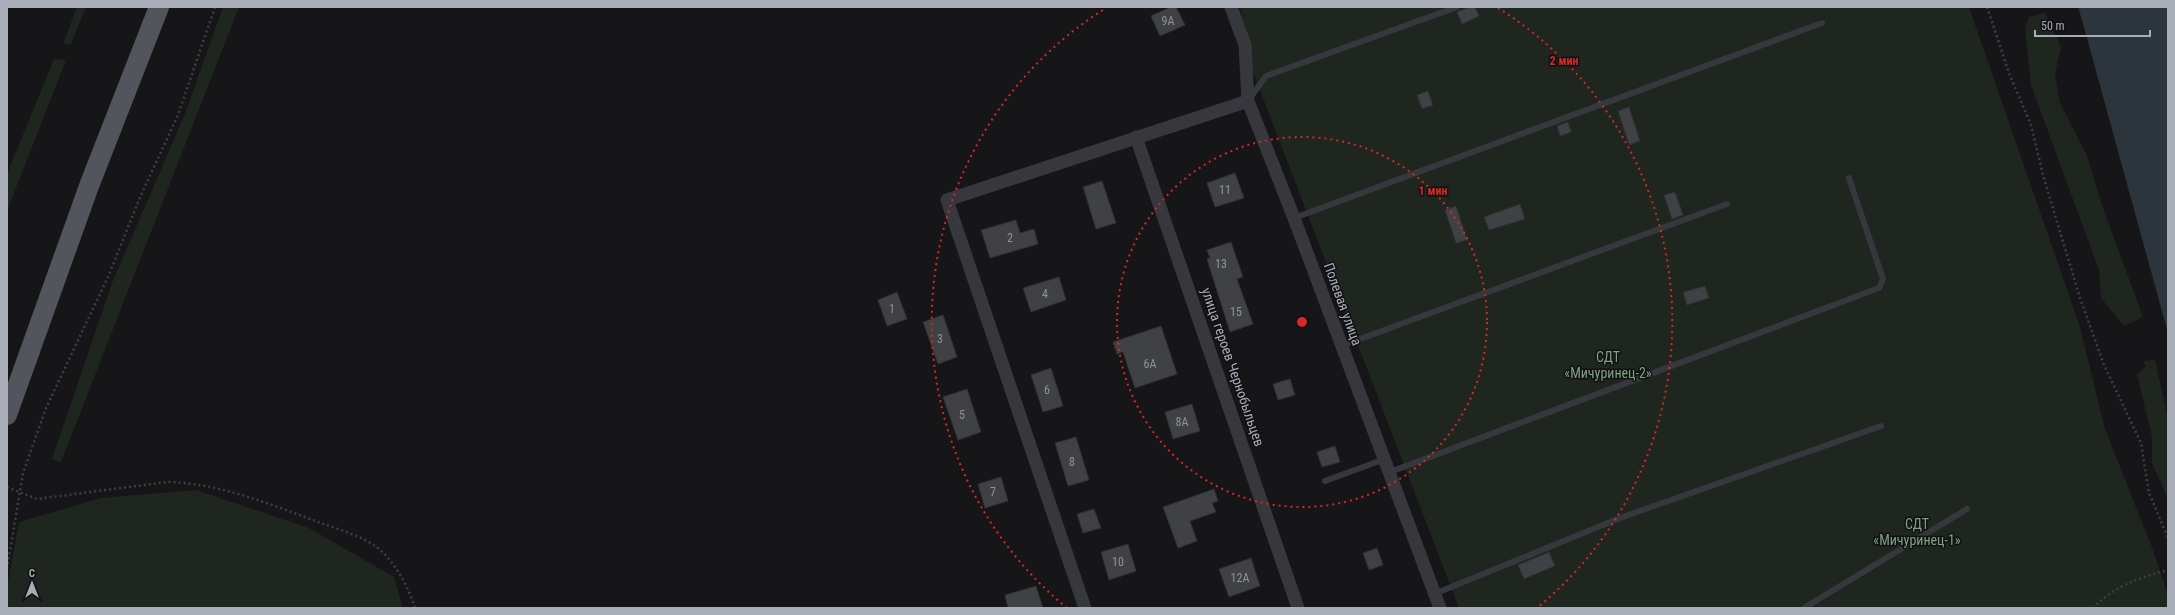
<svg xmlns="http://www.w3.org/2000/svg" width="2175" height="615" font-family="'Roboto Condensed',sans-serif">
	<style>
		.green { fill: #1e261f }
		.water { fill: #2c353c }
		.building { fill: #404145; stroke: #303034 }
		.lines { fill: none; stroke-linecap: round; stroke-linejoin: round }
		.path { stroke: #3d3f44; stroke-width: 2.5; stroke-dasharray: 2 3; stroke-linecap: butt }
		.lane { stroke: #37383d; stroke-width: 6 }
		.street { stroke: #37383d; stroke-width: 13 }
		.primary { stroke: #53555c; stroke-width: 20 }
		.ring { fill: none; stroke: #d62828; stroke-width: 2; stroke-dasharray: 2 4 }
		.labels { text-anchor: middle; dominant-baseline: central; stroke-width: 3; stroke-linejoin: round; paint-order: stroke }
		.number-label { font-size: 12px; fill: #8e929b }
		.street-label { font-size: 14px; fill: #a8adb8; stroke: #111113 }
		.park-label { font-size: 14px; fill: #7fa381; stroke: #111113 }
		.centre { fill: #d62828; stroke: #111113; stroke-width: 2 }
		.ring-label { font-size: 12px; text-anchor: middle; font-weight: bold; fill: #d62828; stroke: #111113; stroke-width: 3; stroke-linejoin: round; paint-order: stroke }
	</style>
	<rect width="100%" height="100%" fill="#161618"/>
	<path class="green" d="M77,7H86L71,44H63Z
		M223,7H239L61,462L52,459L112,283L185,114Z
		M1240,7H1969L2080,327L2105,429L2153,550L2168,595V608H1459L1251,67Z
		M2045,13L2061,47L2055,74L2060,103L2087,156L2103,208L2143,317L2124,326L2101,298L2099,270L2031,85L2025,28L2029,17Z
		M54,59L66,60L7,211V174Z
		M2155,360L2168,418V499L2152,463V437L2137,374L2146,366L2143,361Z
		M196,490L309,528L394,577L403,608H7V587L19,522L101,498Z"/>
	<path class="water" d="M2078,7H2168V333L2082,20Z"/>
	<path class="building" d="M1171,7H1176L1185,25L1160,36L1151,16Z
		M1469,7H1475L1479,16L1462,24L1457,12Z
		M1428,91L1433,105L1422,109L1417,95Z
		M1629,107L1640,141L1629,145L1618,111Z
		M1568,122L1571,132L1560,136L1557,126Z
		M1235,173L1244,198L1215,207L1207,183Z
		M1102,181L1116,223L1096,229L1083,187Z
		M1675,192L1683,215L1672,219L1664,195Z
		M1520,204L1525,219L1489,230L1484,217Z
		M1456,206L1467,240L1456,243L1445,210Z
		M1016,220L1020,233L1034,229L1038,244L990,258L981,230Z
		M1231,242L1243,277L1237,279L1253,324L1230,332L1207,259L1210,258L1207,250Z
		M1059,277L1066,300L1031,312L1023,288Z
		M1705,286L1709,298L1687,305L1683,292Z
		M897,292L907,319L887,326L878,300Z
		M943,315L957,357L938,364L923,322Z
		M1161,326L1177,374L1135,388L1123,352L1117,354L1113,342Z
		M1051,368L1063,406L1043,412L1031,375Z
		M1290,379L1295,395L1278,400L1273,384Z
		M967,389L981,432L958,440L943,397Z
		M1192,404L1200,431L1173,439L1165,412Z
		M1076,437L1089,480L1068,486L1055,443Z
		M1335,446L1340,462L1322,467L1317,452Z
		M1001,477L1008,501L985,508L978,484Z
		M1214,489L1218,501L1212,503L1216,512L1190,521L1197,541L1178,548L1163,507Z
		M1094,509L1101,528L1083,533L1077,514Z
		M1128,544L1136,571L1109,580L1101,552Z
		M1377,548L1383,565L1369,570L1363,553Z
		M1549,552L1555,566L1524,579L1518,565Z
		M1251,558L1260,586L1229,597L1219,569Z
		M1036,586L1043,608H1008L1005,595Z"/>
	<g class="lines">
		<path class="path" d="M1987,7L2009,73L2031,125L2043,175L2080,298L2104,365L2141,443L2149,493L2168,538
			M7,487L37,499L167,482C220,483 272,505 321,523C340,530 363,536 379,549C396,564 408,586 415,608
			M7,569L23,473L46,408L108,277L141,195L178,115L215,7
			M2093,608C2114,586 2139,578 2168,570"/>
		<path class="lane" d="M1250,98L1266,76L1457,7
			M1294,218L1822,23
			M1341,346L1727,204
			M1390,472L1879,288L1883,279L1849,178
			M1325,481L1385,459
			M1434,594L1620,518L1881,426
			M1804,608L1967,509"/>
		<path class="street" d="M1231,7L1245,45L1248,101L1294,218L1440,608
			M1136,137L1298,608
			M1085,608L947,200L1248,101"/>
		<path class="primary" d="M7,415L89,186L159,7"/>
	</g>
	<g class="ring">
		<circle cx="1302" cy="322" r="185"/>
		<path d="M1067 608A370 370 0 0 1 1106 8M1498 8A370 370 0 0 1 1537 608"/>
	</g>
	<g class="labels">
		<g class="number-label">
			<text x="1168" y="21">9А</text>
			<text x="1225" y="190">11</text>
			<text x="1010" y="238">2</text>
			<text x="1221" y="264">13</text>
			<text x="1045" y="294">4</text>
			<text x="892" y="309">1</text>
			<text x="1236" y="312">15</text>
			<text x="940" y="339">3</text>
			<text x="1150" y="364">6А</text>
			<text x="1047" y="390">6</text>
			<text x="962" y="415">5</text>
			<text x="1182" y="422">8А</text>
			<text x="1072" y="462">8</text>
			<text x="993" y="492">7</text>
			<text x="1118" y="562">10</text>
			<text x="1240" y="578">12А</text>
		</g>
		<g class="street-label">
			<text transform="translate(1343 304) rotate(70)">Полевая улица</text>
			<text transform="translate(1233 367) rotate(71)">улица героев Чернобыльцев</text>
		</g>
		<g class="park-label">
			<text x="1608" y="357">СДТ<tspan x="1608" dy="16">«Мичуринец-2»</tspan></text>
			<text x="1917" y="524">СДТ<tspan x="1917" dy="16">«Мичуринец-1»</tspan></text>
		</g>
	</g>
	<circle cx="1302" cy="322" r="6" class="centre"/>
	<g class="ring-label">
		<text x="1564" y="65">2 мин</text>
		<text x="1433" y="195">1 мин</text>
	</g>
	<rect width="2175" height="615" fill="none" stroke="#a8adb8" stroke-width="16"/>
	<g transform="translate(32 583)" stroke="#111113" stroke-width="3" paint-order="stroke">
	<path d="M0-3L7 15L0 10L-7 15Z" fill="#a8adb8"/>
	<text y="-6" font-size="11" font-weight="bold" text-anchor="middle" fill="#a8adb8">С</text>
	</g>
	<path d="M2035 30v6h115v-6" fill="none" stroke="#a8adb8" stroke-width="2"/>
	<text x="2041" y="30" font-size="12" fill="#a8adb8" stroke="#111113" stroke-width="3" paint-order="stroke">50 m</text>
</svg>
